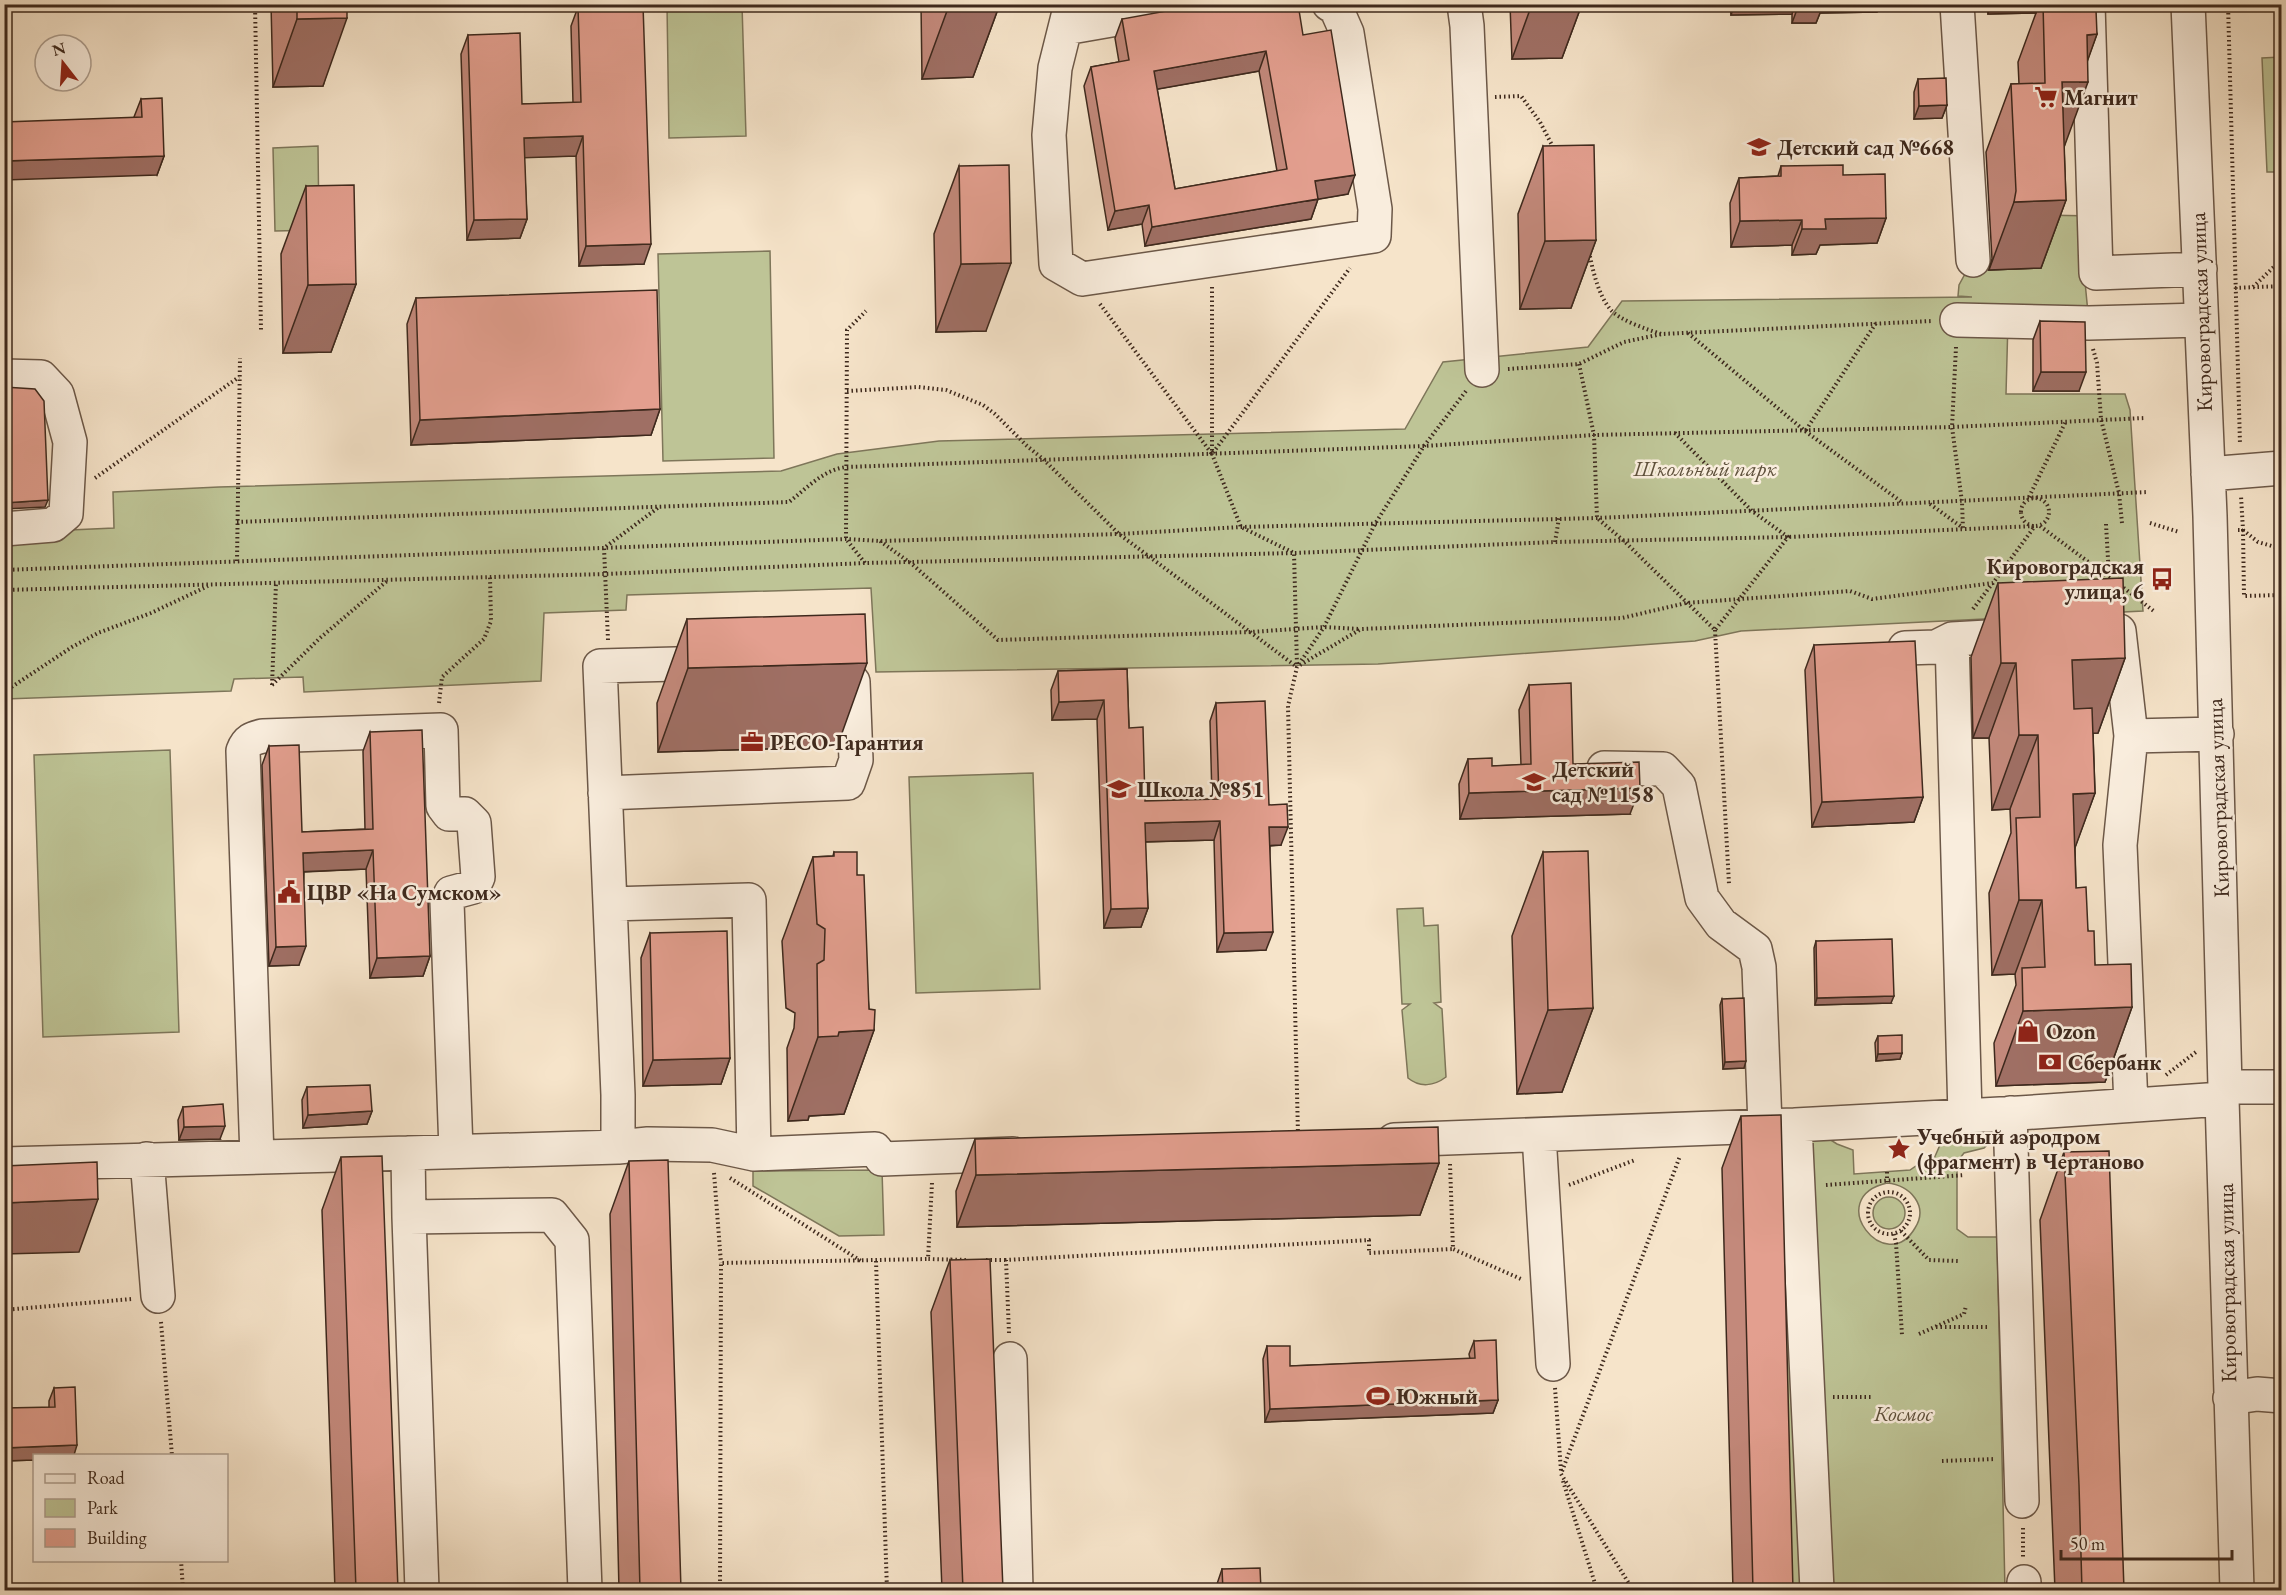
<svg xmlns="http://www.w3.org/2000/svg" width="2286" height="1595" font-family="'EB Garamond',serif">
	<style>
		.green { fill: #bec496; stroke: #7e765a; stroke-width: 1.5; fill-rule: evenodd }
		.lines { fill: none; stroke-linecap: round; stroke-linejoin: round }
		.minor-casing { stroke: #6c5848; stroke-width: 36 }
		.path { stroke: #3e291d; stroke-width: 4; stroke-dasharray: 1.5 3; stroke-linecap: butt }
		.minor { stroke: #f9eddd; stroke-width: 33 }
		.wall { fill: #c3897b; stroke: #3e291d; stroke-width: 1.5; fill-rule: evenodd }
		.shaded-wall { fill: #9f6f64; stroke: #3e291d; stroke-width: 1.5 }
		.building { fill: #e39f8f; stroke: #3e291d; stroke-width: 1.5; fill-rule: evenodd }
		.labels { text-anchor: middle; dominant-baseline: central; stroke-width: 5; stroke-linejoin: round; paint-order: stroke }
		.poi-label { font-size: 22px; font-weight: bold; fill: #3e291d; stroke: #f9eddd; text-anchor: start }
		.street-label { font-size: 22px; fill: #3e291d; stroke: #f9eddd }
		.park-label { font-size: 22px; font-style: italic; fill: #5e503b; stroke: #f9eddd }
	</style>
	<rect width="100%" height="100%" fill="#f6e4ca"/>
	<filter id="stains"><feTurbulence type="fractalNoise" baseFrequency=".00333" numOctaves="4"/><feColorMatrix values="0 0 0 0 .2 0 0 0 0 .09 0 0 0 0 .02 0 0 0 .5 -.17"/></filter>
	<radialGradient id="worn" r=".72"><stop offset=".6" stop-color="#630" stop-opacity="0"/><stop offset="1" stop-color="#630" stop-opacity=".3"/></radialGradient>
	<path class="green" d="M667,5H742L746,136L669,138Z
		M2281,57V172H2267L2262,58Z
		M318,146L319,230L275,231L273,148Z
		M2039,215L2095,216L2085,282L2089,323L2008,321L2006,394H2125L2130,410L2143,611L1741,631L1695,641L1378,664L876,672L871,588L627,595L626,610L544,613L541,681L304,692L303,677L234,679L231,691L5,699L4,533L114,528L113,492L219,487L781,471L837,454L939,441L1405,429L1443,362L1588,347L1622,301L1972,297L1958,296L1959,285L1965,274L1989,270L2041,268Z
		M770,251L774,458L663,461L658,254Z
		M170,750L179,1032L43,1037L34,755Z
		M1033,773L1040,989L916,993L909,777Z
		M1423,908L1424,926L1438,925L1441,1002L1434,1003L1442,1009L1446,1077C1434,1086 1420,1088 1408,1078L1402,1010L1410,1004H1402L1397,909Z
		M1983,1126L1996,1136L1984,1148L1964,1153L1957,1162V1229L1968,1237H1997L2005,1590H1782L1768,1158L1823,1135L1837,1144L1853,1150L1854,1174L1910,1170L1916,1166L1933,1161L1940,1145L1951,1131ZM1887,1183C1910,1185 1929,1206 1915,1228C1886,1278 1822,1198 1887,1183Z
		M882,1170L884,1235L839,1236L753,1186V1171Z
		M1873 1213a16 16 0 1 1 32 0a16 16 0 1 1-32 0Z"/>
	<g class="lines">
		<g class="minor-casing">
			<path id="minor" d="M1071,4L1055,68L1049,135L1056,264L1082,279L1374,236L1375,209L1347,33L1336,8L1329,4
				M1464,4L1467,26L1482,370
				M1957,4L1973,260
				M2088,4L2096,273L2200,269
				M2188,4L2210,516L2225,1087L2222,1099L2237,1590
				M1065,28L1203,4
				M1957,320L2089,323L2201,320
				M4,376L41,377L57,394L70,442L66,514L53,525L4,529
				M2208,474L2282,468
				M2108,631H2119L2131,736L2120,845L2131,1105
				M1952,639L1965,1115
				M1905,648L1936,647L1952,639L2023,635
				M2131,736L2217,734
				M1604,768L1663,769L1679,786L1702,898L1721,924L1755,949L1759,967L1765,1125
				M605,793L848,783L856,760L853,682L836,662
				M610,904L749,900L754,1154
				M2225,1087H2282
				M2010,1113L2022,1501
				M1795,1125L1817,1590
				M1539,1135L1553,1364
				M1394,1140L1795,1125L2019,1113L2222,1099
				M618,1147V1095L600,666L714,663
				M408,1153L618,1147L648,1144L712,1145L754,1154L875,1149L882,1159L1013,1154
				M257,1157L243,751C247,740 253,738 263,736L441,730L443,806L449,814H465L474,823L478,877L473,887L451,893L447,902L456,1150
				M147,1159L158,1296
				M4,1164L408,1153L409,1217L552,1215L572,1240L585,1590
				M409,1217L422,1590
				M1010,1359L1016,1590
				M2230,1398L2257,1394L2282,1396
				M2024,1582V1590"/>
		</g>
		<path class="path" d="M255,4L261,330
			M2228,4L2240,444
			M1495,97L1521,96L1540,122L1554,149
			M1589,252C1593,271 1598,294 1610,309C1620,321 1647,329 1661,334
			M1212,287V454L1241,527L1294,553L1297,666
			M2253,287L2282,259
			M2235,288L2282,286
			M1100,304L1212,454L1350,268
			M1688,333L1805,431L1903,503
			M1956,347L1952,427L1962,502L1963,529
			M2093,349L2097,363L2101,419L2119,493L2122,523
			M1579,364L1594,435L1597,518L1624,541L1715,630L1788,537L1752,511L1674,432
			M1508,369L1579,364L1624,342L1662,334L1932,321
			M847,391L918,387L946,390L983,405L995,414L1027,446L1043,459L1119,534L1297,667
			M1806,430L1876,323
			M95,478L239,377
			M2029,497L2066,421
			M2021 512a14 14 0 1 1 28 0a14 14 0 1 1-28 0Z
			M1930,504L1963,528
			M237,522L789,502C807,488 824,469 847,467L1424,446L1594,435L1952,427L2145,418
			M2150,523L2179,532
			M2106,524L2109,577
			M2040,526L2114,581
			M2238,530H2243L2241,496
			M2243,530L2244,596L2282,595
			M2243,530L2258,542L2282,549
			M880,541L912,564L998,640L1251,632L1324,627L1359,629
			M1555,542L1559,518
			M237,561L240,358
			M865,563L846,539L847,330L866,311
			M4,570L846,539L880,541L1119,534L1241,527L1597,518L2148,492
			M2120,585L2155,612
			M4,590L605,574L866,563L1294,553L1555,542L1788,537L2035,526
			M1973,609L1992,584
			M1715,630L1729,884
			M608,640L604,548L659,507
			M1300,665L1361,629L1622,618L1686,603L1850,591L1872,599L1993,583L2035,526
			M272,685L320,638L387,581
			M272,685L276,583
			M4,692L72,647L98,633L151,613L208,586
			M439,703L442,677L484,639L491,621L490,577
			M2166,1075L2196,1052
			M1298,1135L1288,706L1297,667L1324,627L1375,524L1424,446L1466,391
			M1450,1164L1453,1249L1521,1279
			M1887,1172V1182
			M714,1173L721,1263
			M730,1178L861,1261
			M932,1183L928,1259L967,1260
			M1569,1185L1635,1160
			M1826,1185L1965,1175
			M1868 1213a21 21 0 1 1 42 0a21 21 0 1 1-42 0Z
			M1901,1231L1929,1260L1958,1261
			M1894,1234L1896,1243L1902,1335
			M986,1260H1006
			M876,1261L887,1590
			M4,1310L132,1299
			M161,1322L172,1456
			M1936,1327H1989
			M1009,1333L1006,1260L1369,1240V1253L1453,1249
			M1919,1334L1964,1314L1966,1306
			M1555,1388L1561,1471
			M1833,1397H1871
			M1942,1461L1995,1459
			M1563,1481L1597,1590
			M2023,1528V1557
			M181,1560L183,1590
			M720,1590L721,1263L928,1259
			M1633,1590L1561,1474L1680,1156"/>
		<use href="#minor" class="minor"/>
	</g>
	<path class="wall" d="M271,4H347L323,86L273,87Z
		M921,4H998V9L973,77L922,79Z
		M1510,4H1582L1562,58L1512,59Z
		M1730,4H1880L1877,12L1820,13L1816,23H1792V14L1731,15Z
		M1987,4H2089L2090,10L2097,34L2087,61L2064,147L2066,200L2041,268L1989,270L1992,259L1986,152L2011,84H2019L2018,62L2036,13L1988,14Z
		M578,7L644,264L579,266L576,156L524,157L527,219L520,238L467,240L461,54L468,35L522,104L573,103L571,26Z
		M1122,19L1303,35L1348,194L1318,199L1311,219L1145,246L1142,224L1108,230L1084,86L1091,67L1119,62L1115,38ZM1259,71L1277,171L1175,189L1157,89Z
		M1918,79L1947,105L1942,118L1914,119V92Z
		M141,99L164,156L157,175L134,117Z
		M1543,146L1596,240L1571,308L1520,309L1518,214Z
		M959,166L986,331L936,332L934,234Z
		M1781,166L1843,175L1886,218L1877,243L1820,245L1816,254L1792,255V245L1731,247L1730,203L1739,178L1778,176Z
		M306,186L356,284L331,352L283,353L281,254Z
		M416,298L660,409L651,435L411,445L407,324Z
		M2040,321L2079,391H2033V340Z
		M1998,583L2125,658L2098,733H2093L2095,793L2075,847L2076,888L2088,931L2095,965L2132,1007L2105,1082L1996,1086L1994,1043L2016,985L2015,974L1992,975L1989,893L2011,833L2010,809L1992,810L1989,738H1973L1971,657Z
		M687,619L837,747L658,752L657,703Z
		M1814,645L1923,797L1914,822L1812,827L1805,670Z
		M1127,669L1129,728L1145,801L1212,799L1210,721L1216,703L1269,805L1281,845L1270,846L1266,950L1217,952L1214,840L1145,842L1148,908L1141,927L1104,928L1097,719L1052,720L1051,690L1058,671Z
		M1529,685L1573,764L1630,814L1460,819L1459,784L1468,759L1492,766L1521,765L1519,710Z
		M370,732L430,956L423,976L370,978L366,869L304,872L299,965L269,966L262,765L269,746L302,832L365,829L363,751Z
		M834,852L857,875L869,1009L874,1030L844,1114L809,1116L808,1120L788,1121L787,1048L794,1028L795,1013L786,1008L782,941L813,857L833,856Z
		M1543,852L1593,1008L1562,1092L1517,1094L1512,936Z
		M650,933L730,1058L721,1084L643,1086L641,958Z
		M1816,941L1891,1003L1815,1005L1814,948Z
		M1722,999L1744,1068L1723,1069L1720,1005Z
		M1878,1036L1902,1053L1900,1059L1876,1061L1875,1043Z
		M307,1087L372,1111L367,1124L303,1128L302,1100Z
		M183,1107L220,1139L179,1140L178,1120Z
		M1741,1116L1793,1590H1733L1722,1168Z
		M975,1139L1439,1163L1420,1215L957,1227L956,1191Z
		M2064,1152L2124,1590H2055L2040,1220Z
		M341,1157L398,1590H335L322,1210Z
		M629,1161L681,1590H619L610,1214Z
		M950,1260L1003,1590H942L931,1312Z
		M1474,1341L1498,1400L1493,1413L1265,1422L1263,1359L1267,1346L1290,1366L1470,1359L1469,1354Z
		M54,1388L74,1455H34V1460L4,1461L49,1407V1401Z
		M1222,1569L1261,1590H1215Z"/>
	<path class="shaded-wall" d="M1532,4H1582L1562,58L1512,59Z
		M1735,4H1795L1792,14L1731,15Z
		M1799,4H1880L1877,12L1820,13L1816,23H1792Z
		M1991,4H2039L2036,13L1988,14Z
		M998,9L973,77L922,79L947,11Z
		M347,18L323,86L273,87L297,19Z
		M2097,34L2080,82H2088L2063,150L2062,82L2087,35Z
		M1266,51L1259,71L1147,91L1154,71Z
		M1947,105L1942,118L1914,119L1919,106Z
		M583,136L576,156L517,158L524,138Z
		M164,156L157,175L4,180V161Z
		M1355,175L1348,194L1308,201L1315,181Z
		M1318,199L1311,219L1145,246L1152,227Z
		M2066,200L2041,268L1989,270L2014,202Z
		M1149,205L1142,224L1108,230L1115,211Z
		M1886,218L1877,243L1820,245L1816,254L1792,255L1802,229L1825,219Z
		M527,219L520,238L467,240L474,220Z
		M1802,220L1792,245L1731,247L1740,221Z
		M1596,240L1571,308L1520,309L1545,241Z
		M651,244L644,264L579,266L586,246Z
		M1011,263L986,331L936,332L961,264Z
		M356,284L331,352L283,353L308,285Z
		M2041,372H2086L2079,391H2033Z
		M660,409L651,435L411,445L420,420Z
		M48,500L45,507L4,509V503Z
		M2125,658L2098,733L2045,734L2072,660Z
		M867,663L837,747L658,752L688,668Z
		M2001,663H2016L1989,738H1973Z
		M1104,700L1097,719L1052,720L1059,702Z
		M2019,735H2038L2010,809L1992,810Z
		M1640,788L1630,814L1460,819L1469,793Z
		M2095,793L2068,867L2073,794Z
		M1923,797L1914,822L1812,827L1822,802Z
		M1220,821L1214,840L1138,842L1145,823Z
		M1269,827H1288L1281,845L1262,846Z
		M373,850L366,869L296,872L303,853Z
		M2019,900H2042L2015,974L1992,975Z
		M1148,908L1141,927L1104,928L1111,909Z
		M1273,932L1266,950L1217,952L1224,933Z
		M306,946L299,965L269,966L276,947Z
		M430,956L423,976L370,978L377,958Z
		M1894,996L1891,1003L1815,1005L1817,998Z
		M2132,1007L2105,1082L1996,1086L2023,1011Z
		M1593,1008L1562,1092L1517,1094L1548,1010Z
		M874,1030L844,1114L809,1116L808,1120L788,1121L818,1037L839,1032Z
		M1902,1053L1900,1059L1876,1061L1878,1054Z
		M730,1058L721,1084L643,1086L653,1060Z
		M1746,1061L1744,1068L1723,1069L1725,1062Z
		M372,1111L367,1124L303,1128L308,1115Z
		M225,1126L220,1139L179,1140L184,1127Z
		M1439,1163L1420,1215L957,1227L976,1175Z
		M98,1199L79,1252L4,1254V1203Z
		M1498,1400L1493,1413L1265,1422L1270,1409Z
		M77,1445L74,1455H34V1460L4,1461V1448Z"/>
	<path class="building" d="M297,4H347V18L297,19Z
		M947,4H998V9L947,11Z
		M1205,4H1298L1303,35L1331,30L1355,175L1315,181L1318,199L1152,227L1149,205L1115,211L1091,67L1129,60L1122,19ZM1266,51L1287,169L1175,189L1154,71Z
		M2043,4H2089L2090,10H2096L2097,34L2087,35L2088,82H2062L2066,200L2014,202L2016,191L2011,84L2045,83Z
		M643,5L651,244L586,246L583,136L524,138L527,219L474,220L468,35L520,33L522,104L581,102L578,7Z
		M1946,78L1947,105L1919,106L1918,79Z
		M162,98L164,156L4,161V122L142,117L141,99Z
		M1594,145L1596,240L1545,241L1543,146Z
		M1009,165L1011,263L961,264L959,166Z
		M1843,165V175L1885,174L1886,218L1825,219L1826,229H1802V220L1740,221L1739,178L1781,176V166Z
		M354,185L356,284L308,285L306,186Z
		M657,290L660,409L420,420L416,298Z
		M2040,321L2085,322L2086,372H2041Z
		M4,387L35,389L44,401L48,500L4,503Z
		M2123,578L2125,658L2072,660L2074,709L2092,708L2095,793L2073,794L2076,888L2086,887L2088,931H2094L2095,965L2131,964L2132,1007L2023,1011L2022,968L2045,967L2042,900H2019L2016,818L2040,817L2038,735H2019L2016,663H2001L1998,583Z
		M865,614L867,663L688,668L687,619Z
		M1915,641L1923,797L1822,802L1814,645Z
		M1127,669L1129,728L1143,727L1145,801L1219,799L1216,703L1265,701L1269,805L1287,804L1288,827H1269L1273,932L1224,933L1220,821L1145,823L1148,908L1111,909L1104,700L1059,702L1058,671Z
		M1571,683L1573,764L1639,762L1640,788L1469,793L1468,759L1492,758V766L1531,764L1529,685Z
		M422,730L430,956L377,958L373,850L303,853L306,946L276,947L269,746L299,745L302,832L373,829L370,732Z
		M1588,851L1593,1008L1548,1010L1543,852Z
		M834,852H857V875H864L869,1009L875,1010L874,1030L839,1032L838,1036L818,1037L817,964L824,960L825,929L817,924L813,857L834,856Z
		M727,931L730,1058L653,1060L650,933Z
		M1892,939L1894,996L1817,998L1816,941Z
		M1744,998L1746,1061L1725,1062L1722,999Z
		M1902,1035V1053L1878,1054V1036Z
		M370,1085L372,1111L308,1115L307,1087Z
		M223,1104L225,1126L184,1127L183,1107Z
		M1781,1115L1793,1590H1753L1741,1116Z
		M1438,1127L1439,1163L976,1175L975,1139Z
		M2109,1151L2124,1590H2082L2079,1485L2064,1152Z
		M382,1156L398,1590H356L341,1157Z
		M668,1160L681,1590H640L629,1161Z
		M97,1162L98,1199L4,1203V1166Z
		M990,1259L1003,1590H963L950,1260Z
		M1496,1340L1498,1400L1270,1409L1267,1346H1290V1366L1475,1358L1474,1341Z
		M75,1387L77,1445L4,1448V1408L55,1407L54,1388Z
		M1260,1568L1261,1590H1223L1222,1569Z"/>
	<defs>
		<g id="supermarket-bare" transform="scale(1.8)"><path d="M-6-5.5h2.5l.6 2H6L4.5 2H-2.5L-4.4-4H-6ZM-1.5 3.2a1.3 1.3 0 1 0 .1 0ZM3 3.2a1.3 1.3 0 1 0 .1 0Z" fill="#8f2418" stroke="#f9eddd" stroke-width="2.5" paint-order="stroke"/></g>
		<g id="school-bare" transform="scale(1.8)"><path d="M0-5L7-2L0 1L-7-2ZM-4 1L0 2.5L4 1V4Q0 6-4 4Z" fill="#8f2418" stroke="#f9eddd" stroke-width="2.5" paint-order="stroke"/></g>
		<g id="bus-bare" transform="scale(1.8)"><path d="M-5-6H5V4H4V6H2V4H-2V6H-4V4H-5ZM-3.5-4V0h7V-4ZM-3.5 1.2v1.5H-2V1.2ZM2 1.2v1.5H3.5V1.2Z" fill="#8f2418" stroke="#f9eddd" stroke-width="2.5" paint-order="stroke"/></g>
		<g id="office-bare" transform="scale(1.8)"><path d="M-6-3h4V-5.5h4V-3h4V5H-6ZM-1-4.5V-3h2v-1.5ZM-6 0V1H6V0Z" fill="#8f2418" stroke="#f9eddd" stroke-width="2.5" paint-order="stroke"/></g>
		<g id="civic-bare" transform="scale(1.8)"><path d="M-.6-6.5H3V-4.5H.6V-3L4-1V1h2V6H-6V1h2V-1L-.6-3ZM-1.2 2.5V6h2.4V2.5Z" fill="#8f2418" stroke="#f9eddd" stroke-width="2.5" paint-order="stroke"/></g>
		<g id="shop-bare" transform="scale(1.8)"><path d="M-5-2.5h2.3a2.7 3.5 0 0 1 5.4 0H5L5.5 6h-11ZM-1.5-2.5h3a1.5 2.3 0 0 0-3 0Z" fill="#8f2418" stroke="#f9eddd" stroke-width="2.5" paint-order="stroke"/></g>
		<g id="bank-bare" transform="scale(1.8)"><path d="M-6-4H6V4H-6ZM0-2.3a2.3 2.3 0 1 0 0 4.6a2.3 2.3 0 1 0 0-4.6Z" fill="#8f2418" stroke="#f9eddd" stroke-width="2.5" paint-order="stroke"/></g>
		<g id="sight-bare" transform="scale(1.8)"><path d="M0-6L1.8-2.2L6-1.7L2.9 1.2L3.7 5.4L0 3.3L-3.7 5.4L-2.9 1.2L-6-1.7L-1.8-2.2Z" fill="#8f2418" stroke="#f9eddd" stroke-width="2.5" paint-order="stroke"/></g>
		<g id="stadium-bare" transform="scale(1.8)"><path d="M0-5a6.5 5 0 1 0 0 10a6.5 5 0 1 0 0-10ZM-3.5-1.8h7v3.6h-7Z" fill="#8f2418" stroke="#f9eddd" stroke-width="2.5" paint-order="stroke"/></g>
	</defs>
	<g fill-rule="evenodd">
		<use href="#supermarket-bare" x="2046" y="97"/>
		<use href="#school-bare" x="1759" y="147"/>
		<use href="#bus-bare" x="2162" y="579"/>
		<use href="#office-bare" x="752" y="742"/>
		<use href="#school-bare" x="1534" y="782"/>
		<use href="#school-bare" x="1119" y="789"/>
		<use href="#civic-bare" x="289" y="892"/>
		<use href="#shop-bare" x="2028" y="1031"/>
		<use href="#bank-bare" x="2050" y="1062"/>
		<use href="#sight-bare" x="1899" y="1149"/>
		<use href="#stadium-bare" x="1378" y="1396"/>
	</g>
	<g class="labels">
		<g class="poi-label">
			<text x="2064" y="97">Магнит</text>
			<text x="1777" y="147">Детский сад №668</text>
			<text x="2144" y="566" text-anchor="end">Кировоградская<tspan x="2144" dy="25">улица, 6</tspan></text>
			<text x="770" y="742">РЕСО-Гарантия</text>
			<text x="1552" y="769">Детский<tspan x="1552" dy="25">сад №1158</tspan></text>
			<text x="1137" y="789">Школа №851</text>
			<text x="307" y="892">ЦВР «На Сумском»</text>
			<text x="2046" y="1031">Ozon</text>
			<text x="2068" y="1062">Сбербанк</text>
			<text x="1917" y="1136">Учебный аэродром<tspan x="1917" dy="25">(фрагмент) в Чертаново</tspan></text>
			<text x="1396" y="1396">Южный</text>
		</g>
		<g class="street-label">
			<text transform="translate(2201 312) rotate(-92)">Кировоградская улица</text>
			<text transform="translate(2218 798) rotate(-92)">Кировоградская улица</text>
			<text transform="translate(2227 1283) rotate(-91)">Кировоградская улица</text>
		</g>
		<g class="park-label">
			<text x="1705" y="468">Школьный парк</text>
			<text x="1903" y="1413">Космос</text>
		</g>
	</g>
	<rect width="2286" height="1595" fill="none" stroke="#f6e4ca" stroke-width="24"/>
	<rect x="6" y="6" width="2274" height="1583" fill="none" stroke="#3e291d" stroke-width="3"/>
	<rect x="12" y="12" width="2262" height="1571" fill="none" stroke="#3e291d" stroke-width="1.5"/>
	<rect x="33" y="1454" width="195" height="108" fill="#f9eddd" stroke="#ae9f90" stroke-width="1.5"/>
	<rect x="45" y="1474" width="30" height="9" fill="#f9eddd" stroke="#ae9f90" stroke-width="1.5"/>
	<text x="87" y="1484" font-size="18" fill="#3e291d">Road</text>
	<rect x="45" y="1499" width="30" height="18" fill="#bec496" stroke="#ae9f90" stroke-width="1.5"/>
	<text x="87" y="1514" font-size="18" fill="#3e291d">Park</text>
	<rect x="45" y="1529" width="30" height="18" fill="#e39f8f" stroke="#ae9f90" stroke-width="1.5"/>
	<text x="87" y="1544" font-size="18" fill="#3e291d">Building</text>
	<g transform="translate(63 63) rotate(343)"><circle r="28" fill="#f9eddd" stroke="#ae9f90" stroke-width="1.5"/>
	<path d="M0-4.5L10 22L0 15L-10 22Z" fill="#8f2418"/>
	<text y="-9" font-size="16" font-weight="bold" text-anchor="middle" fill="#3e291d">N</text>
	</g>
	<path d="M2061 1550v9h171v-9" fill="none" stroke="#3e291d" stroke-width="3"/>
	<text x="2070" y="1550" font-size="18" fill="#3e291d" stroke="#f9eddd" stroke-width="4.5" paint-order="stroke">50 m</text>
	<rect width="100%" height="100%" filter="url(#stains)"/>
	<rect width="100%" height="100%" fill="url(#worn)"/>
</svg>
